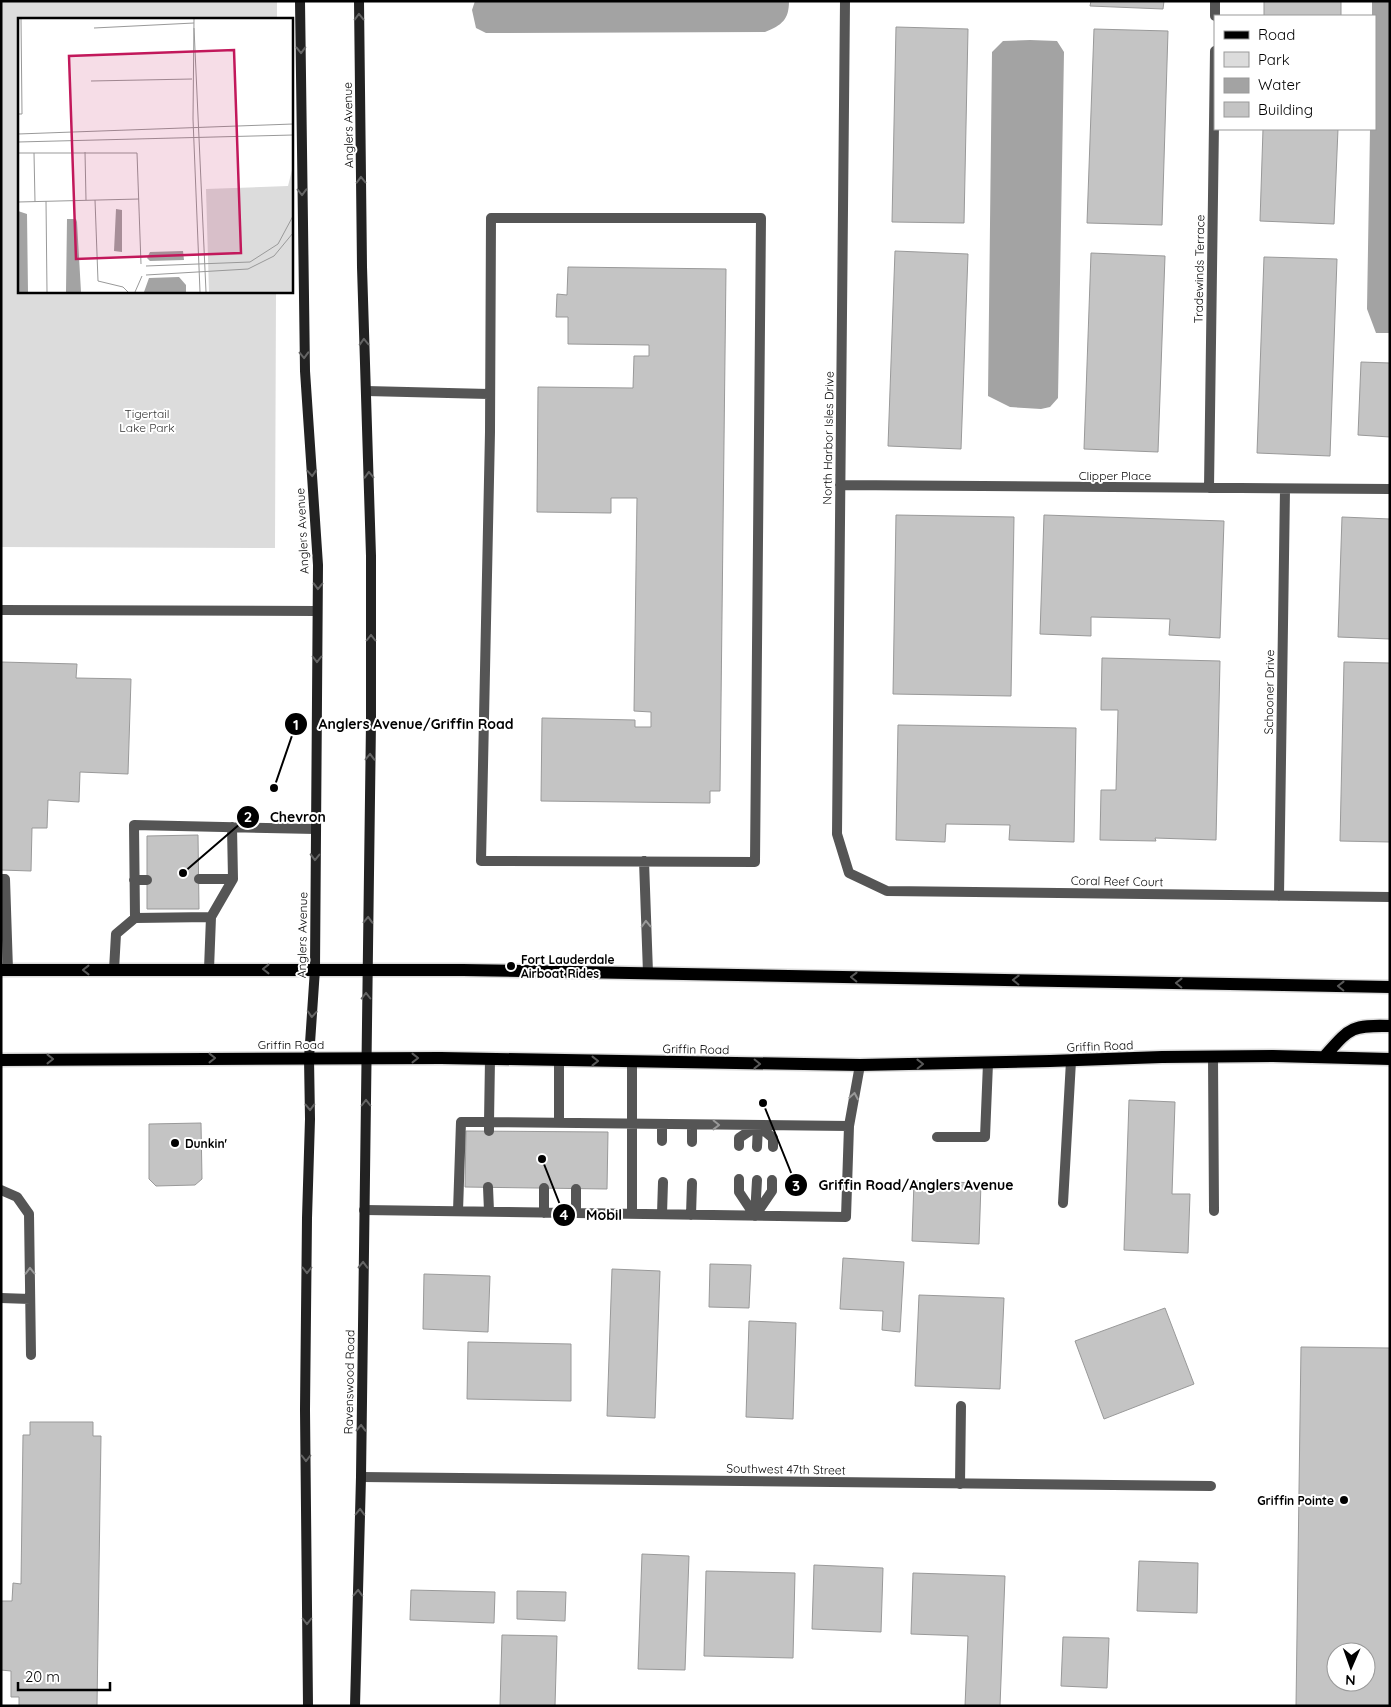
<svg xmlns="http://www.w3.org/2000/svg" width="1391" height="1707" font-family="Quicksand,sans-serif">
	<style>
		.green { fill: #dcdcdc }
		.water { fill: #a3a3a3 }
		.building { fill: #c4c4c4; stroke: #999; fill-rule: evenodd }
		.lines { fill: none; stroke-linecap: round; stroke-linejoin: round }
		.primary-casing { stroke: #dbdbdb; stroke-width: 15 }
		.lane { stroke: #555; stroke-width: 10 }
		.street { stroke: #555; stroke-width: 10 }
		.secondary { stroke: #222; stroke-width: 10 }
		.primary { stroke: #000; stroke-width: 12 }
		.oneway { stroke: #646464 }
		.oneway2 { stroke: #999 }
		.oneway3 { stroke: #595959 }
		.poi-dot { fill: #000; stroke: #fff; stroke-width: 2 }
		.labels { text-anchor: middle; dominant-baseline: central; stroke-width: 4; stroke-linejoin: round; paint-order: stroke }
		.street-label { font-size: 12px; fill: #000; stroke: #fff }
		.park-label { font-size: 12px; fill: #333; stroke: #fff }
		.poi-label { font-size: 12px; font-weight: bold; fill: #000; stroke: #fff; text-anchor: start }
		.inset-road { fill: none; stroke: #999; stroke-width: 1 }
		.view { fill: #c2185b; fill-opacity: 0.15; stroke: #c2185b; stroke-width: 2.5 }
		.inset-edge { fill: none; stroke: #000; stroke-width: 2.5 }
		.leader { fill: none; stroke: #000; stroke-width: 2 }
		.callout-dot { fill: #000; stroke: #fff; stroke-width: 2 }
		.mark-label { font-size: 15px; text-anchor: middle; font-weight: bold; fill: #fff }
		.callout-label { font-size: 14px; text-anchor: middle; font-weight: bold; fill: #000; stroke: #fff; stroke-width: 4; stroke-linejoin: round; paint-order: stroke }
	</style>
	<rect width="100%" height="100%" fill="#fff"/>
	<path class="green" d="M1,1H277V19H19V291H276L275,548L1,547Z"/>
	<path class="water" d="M475,1H789C789,20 782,25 765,32L486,33L476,28L472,10Z
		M1372,1H1390V333H1376L1367,309L1370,129H1375V16H1372Z
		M1030,40L1057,41L1064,52L1058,398L1050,407L1041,409L1010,407L988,396L992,52L1003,41Z"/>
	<path class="building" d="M1091,1H1164L1163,9L1090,6Z
		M1264,1H1341V16H1264Z
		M896,27L968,29L964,223L892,222Z
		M1094,29L1168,31L1162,225L1087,223Z
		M1263,129H1338L1334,224L1260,221Z
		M895,251L968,254L961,449L888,446Z
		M1091,253L1165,256L1158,452L1084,449Z
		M1264,257L1337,259L1330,456L1257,453Z
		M568,267L726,269L720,791H710V803L541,801L542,718L635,720V727H651V712L634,711L637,498H611V513L537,512L538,387L633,388L634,356H649V345L568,344V317H556L557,294L567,295Z
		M1361,362L1390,363V437L1358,435Z
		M896,515L1014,517L1011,696L893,694Z
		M1044,515L1224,521L1220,638L1169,635L1170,619L1091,617V636L1040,634Z
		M1342,517L1390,519V639L1338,637Z
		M1102,658L1220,661L1216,840L1155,838L1156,841L1100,840L1101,790H1116L1118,710H1101Z
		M1,662L77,664L76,678L131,679L128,774L80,772L79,802L48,800L47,828H32L31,871L1,870Z
		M1344,662L1390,663V842L1340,841Z
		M898,725L1076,728L1074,842L1009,840L1010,825L946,824L945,842L896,840Z
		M198,835L199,909H147V836Z
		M1129,1100L1175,1102L1172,1194H1190L1188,1253L1124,1250Z
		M201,1123L202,1179L195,1185L156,1186L149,1179V1124Z
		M466,1131L608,1132L607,1189L465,1187Z
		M914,1181L981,1183L979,1244L912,1241Z
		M843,1258L904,1262L900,1332L882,1330L883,1311L840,1309Z
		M710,1264L751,1265L749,1308L709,1307Z
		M612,1269L660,1271L655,1418L607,1416Z
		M424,1274L490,1276L488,1332L423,1329Z
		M919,1295L1004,1298L1000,1389L915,1386Z
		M1165,1308L1194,1384L1104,1419L1075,1341Z
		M749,1321L796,1323L793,1419L746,1417Z
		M468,1342L571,1344V1401L467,1399Z
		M1301,1347L1390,1348V1706H1296ZM1336,1652H1366V1682H1336Z
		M30,1422H93V1436H101L97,1706H19V1697H11V1671L1,1670V1601H12L13,1583L21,1584L23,1435H30Z
		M642,1554L689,1556L685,1670L638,1669Z
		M1139,1561L1198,1563L1197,1613L1137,1611Z
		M814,1565L883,1568L881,1632L812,1629Z
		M706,1571L795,1573L793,1658L704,1656Z
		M913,1573L1005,1576L1000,1706H965L968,1636L911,1634Z
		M411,1590L495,1592L494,1623L410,1620Z
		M517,1591L566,1592L565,1621L517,1619Z
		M502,1635L557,1636L555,1706H500Z
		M1063,1637L1109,1638L1107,1688L1061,1686Z"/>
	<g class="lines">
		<g class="primary-casing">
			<path id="primary" d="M1,970H463L1390,987
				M1324,1057C1350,1028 1350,1025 1390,1026
				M1,1060L441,1058L860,1065L1050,1061L1162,1057L1273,1056L1390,1059"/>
		</g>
		<path class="lane" d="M491,218H761L755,862L481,861L490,432Z
			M366,391L489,394
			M1,610L317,611
			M644,861L648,973
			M1,879H5L8,970
			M199,879H233
			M134,880H147
			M211,917L233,879L232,827
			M209,969L211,917L135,918L134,825L316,829
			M114,970L116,934L135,918
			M1213,1057L1214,1211
			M559,1123V1061
			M758,1126L773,1138V1147
			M489,1131V1122L849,1126
			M937,1137H985L988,1063
			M662,1141V1125
			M692,1142V1125
			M739,1146V1138L757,1126
			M757,1147L758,1126
			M739,1179V1192L755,1216
			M488,1187L489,1211
			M1,1190L17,1197L29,1214L31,1355
			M1063,1203L1071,1061
			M364,1210L846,1217L849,1126L860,1065
			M458,1211L461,1122H489L490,1059
			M544,1213V1188
			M576,1213V1189
			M632,1214V1062
			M662,1214L663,1182
			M691,1215L692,1183
			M755,1215L757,1180
			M755,1216L772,1191V1180
			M1,1298L30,1299
			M960,1484L961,1406"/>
		<path class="street" d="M845,1L837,834L849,873L887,891L1390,897
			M1215,16V1
			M840,485L1390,489
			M1209,488L1215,51
			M1279,896L1285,489
			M361,1477L1211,1486"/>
		<path class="secondary" d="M300,1L305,371L318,565L315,969L309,1058L310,1119L307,1218L305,1410L308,1706
			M355,1706L361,1477L371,722V556L362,267L359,1"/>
		<use href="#primary" class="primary"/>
	</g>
	<defs><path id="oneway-chevron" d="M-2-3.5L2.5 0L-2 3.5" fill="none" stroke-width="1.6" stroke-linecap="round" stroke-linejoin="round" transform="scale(1.25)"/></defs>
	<g class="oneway">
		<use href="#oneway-chevron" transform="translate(359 17) rotate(-91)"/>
		<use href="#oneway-chevron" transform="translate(301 50) rotate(89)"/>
		<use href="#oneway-chevron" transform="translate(361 180) rotate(-91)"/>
		<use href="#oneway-chevron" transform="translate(302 192) rotate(89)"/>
		<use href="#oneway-chevron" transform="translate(364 342) rotate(-92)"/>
		<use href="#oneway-chevron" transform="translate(304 355) rotate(88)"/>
		<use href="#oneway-chevron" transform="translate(312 473) rotate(86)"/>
		<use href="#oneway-chevron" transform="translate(369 475) rotate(-92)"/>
		<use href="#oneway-chevron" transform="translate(318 586) rotate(91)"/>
		<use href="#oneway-chevron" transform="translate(371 638) rotate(-90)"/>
		<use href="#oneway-chevron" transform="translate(317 659) rotate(90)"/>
		<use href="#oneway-chevron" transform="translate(370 757) rotate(-89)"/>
		<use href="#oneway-chevron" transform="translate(315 857) rotate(91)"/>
		<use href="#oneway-chevron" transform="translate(368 920) rotate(-88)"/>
		<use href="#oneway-chevron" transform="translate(366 996) rotate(-90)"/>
		<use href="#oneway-chevron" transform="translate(312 1014) rotate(94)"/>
		<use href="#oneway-chevron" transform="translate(366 1103) rotate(-90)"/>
		<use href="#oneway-chevron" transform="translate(310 1107) rotate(89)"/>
		<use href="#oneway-chevron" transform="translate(363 1265) rotate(-89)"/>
		<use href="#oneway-chevron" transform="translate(307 1270) rotate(90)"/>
		<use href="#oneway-chevron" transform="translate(361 1428) rotate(-89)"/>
		<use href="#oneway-chevron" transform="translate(306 1458) rotate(90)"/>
		<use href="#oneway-chevron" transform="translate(360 1512) rotate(-89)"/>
		<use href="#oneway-chevron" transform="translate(358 1593) rotate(-88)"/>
		<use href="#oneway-chevron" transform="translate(307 1621) rotate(90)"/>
	</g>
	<g class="oneway2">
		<use href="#oneway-chevron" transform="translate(646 924) rotate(-92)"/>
		<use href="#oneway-chevron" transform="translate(854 1096) rotate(-80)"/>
		<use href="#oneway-chevron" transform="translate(716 1125) rotate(1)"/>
		<use href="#oneway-chevron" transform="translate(30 1271) rotate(-91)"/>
	</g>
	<g class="oneway3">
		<use href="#oneway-chevron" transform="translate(266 969) rotate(-180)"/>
		<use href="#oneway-chevron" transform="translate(86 970) rotate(180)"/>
		<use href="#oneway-chevron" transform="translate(854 977) rotate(-179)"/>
		<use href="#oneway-chevron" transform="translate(1016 980) rotate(-179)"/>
		<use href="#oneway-chevron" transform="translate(1179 983) rotate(-179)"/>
		<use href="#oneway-chevron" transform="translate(1341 986) rotate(-179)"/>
		<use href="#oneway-chevron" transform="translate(212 1058)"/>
		<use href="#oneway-chevron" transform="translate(415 1058)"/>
		<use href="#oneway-chevron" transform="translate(50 1059)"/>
		<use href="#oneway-chevron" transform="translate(595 1061)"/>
		<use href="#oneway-chevron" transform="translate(757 1064) rotate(1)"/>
		<use href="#oneway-chevron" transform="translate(920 1064) rotate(-1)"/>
	</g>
	<g class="poi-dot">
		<circle cx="511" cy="966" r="5"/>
		<circle cx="175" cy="1143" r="5"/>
		<circle cx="1344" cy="1500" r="5"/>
	</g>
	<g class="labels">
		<g class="street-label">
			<text transform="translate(348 125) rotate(-91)">Anglers Avenue</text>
			<text transform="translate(1199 269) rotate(-89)">Tradewinds Terrace</text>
			<text transform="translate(828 438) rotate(-89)">North Harbor Isles Drive</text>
			<text x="1115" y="475">Clipper Place</text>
			<text transform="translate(302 531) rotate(-93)">Anglers Avenue</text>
			<text transform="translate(1269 692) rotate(-89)">Schooner Drive</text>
			<text transform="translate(1117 881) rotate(1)">Coral Reef Court</text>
			<text transform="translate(302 935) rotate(-89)">Anglers Avenue</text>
			<text x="291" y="1044">Griffin Road</text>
			<text transform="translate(1100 1046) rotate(-2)">Griffin Road</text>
			<text transform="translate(696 1049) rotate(1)">Griffin Road</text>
			<text transform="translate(349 1382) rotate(-89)">Ravenswood Road</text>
			<text transform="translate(786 1469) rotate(1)">Southwest 47th Street</text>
		</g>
		<g class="park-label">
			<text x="147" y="413">Tigertail<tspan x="147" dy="14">Lake Park</tspan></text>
		</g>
		<g class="poi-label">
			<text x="521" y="959">Fort Lauderdale<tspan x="521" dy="14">Airboat Rides</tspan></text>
			<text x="185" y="1143">Dunkin'</text>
			<text x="1334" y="1500" text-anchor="end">Griffin Pointe</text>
		</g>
	</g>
	<g transform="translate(18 18)">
		<rect width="275" height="275" fill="#fff"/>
		<path d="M275,148V274H191L188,171L270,168Z" fill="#dcdcdc"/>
		<path d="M98,191L104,192V234L96,233ZM0,193L9,196L10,274H0ZM49,201H58L59,204L63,274H48ZM165,233L166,242L132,243L129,240L132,234ZM161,259L168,267V274H126L131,260Z" fill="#a3a3a3"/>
		<path class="inset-road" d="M176,1L175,101L182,274M76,10L176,5M176,10L188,274M73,63L174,61M0,96H4L3,1M0,116L275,106M0,124L275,117M67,134L68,182M0,135H119L123,246M16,135L17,184M77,182L80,263L105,269L110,274M28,183L29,274M0,184L121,181M128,248L232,244L260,226L275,198M128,257L230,251L256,238L275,215M117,274L124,258"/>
		<path class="view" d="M216,32L223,235L58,241L51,38Z"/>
		<rect width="275" height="275" class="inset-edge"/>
	</g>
	<path class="leader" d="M274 788L296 724M183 873L248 817M763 1103L796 1185M542 1159L564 1215"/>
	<g class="callout-dot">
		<circle cx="274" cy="788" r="5"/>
		<circle cx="183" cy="873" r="5"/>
		<circle cx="763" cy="1103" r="5"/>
		<circle cx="542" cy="1159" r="5"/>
		<circle cx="296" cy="724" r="12"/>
		<circle cx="248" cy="817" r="12"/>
		<circle cx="796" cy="1185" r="12"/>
		<circle cx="564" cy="1215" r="12"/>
	</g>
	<g class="mark-label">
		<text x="296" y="730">1</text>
		<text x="248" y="822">2</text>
		<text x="796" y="1191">3</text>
		<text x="564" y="1220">4</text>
	</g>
	<g class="callout-label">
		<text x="416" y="729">Anglers Avenue/Griffin Road</text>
		<text x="298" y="822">Chevron</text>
		<text x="916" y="1190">Griffin Road/Anglers Avenue</text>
		<text x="604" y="1220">Mobil</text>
	</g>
	<rect width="1391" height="1707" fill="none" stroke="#000000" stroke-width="5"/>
	<rect x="1214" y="15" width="162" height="115" fill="#ffffff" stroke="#999999"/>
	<rect x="1224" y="31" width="25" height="8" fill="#000000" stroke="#999999"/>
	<text x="1258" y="40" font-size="15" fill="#000000">Road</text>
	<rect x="1224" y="52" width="25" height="15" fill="#dcdcdc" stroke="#999999"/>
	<text x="1258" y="65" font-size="15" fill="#000000">Park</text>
	<rect x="1224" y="78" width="25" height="15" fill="#a3a3a3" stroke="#999999"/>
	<text x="1258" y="90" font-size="15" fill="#000000">Water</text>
	<rect x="1224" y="102" width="25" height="15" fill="#c4c4c4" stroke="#999999"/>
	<text x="1258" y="115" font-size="15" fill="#000000">Building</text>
	<g transform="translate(1351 1667) rotate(182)"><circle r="24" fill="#ffffff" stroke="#999999"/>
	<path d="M0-4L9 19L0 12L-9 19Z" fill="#000000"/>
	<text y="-8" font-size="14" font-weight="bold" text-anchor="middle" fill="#000000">N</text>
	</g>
	<path d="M18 1682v8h92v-8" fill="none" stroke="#000000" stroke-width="2.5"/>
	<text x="25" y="1682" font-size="15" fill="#000000" stroke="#ffffff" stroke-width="4" paint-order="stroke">20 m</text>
</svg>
